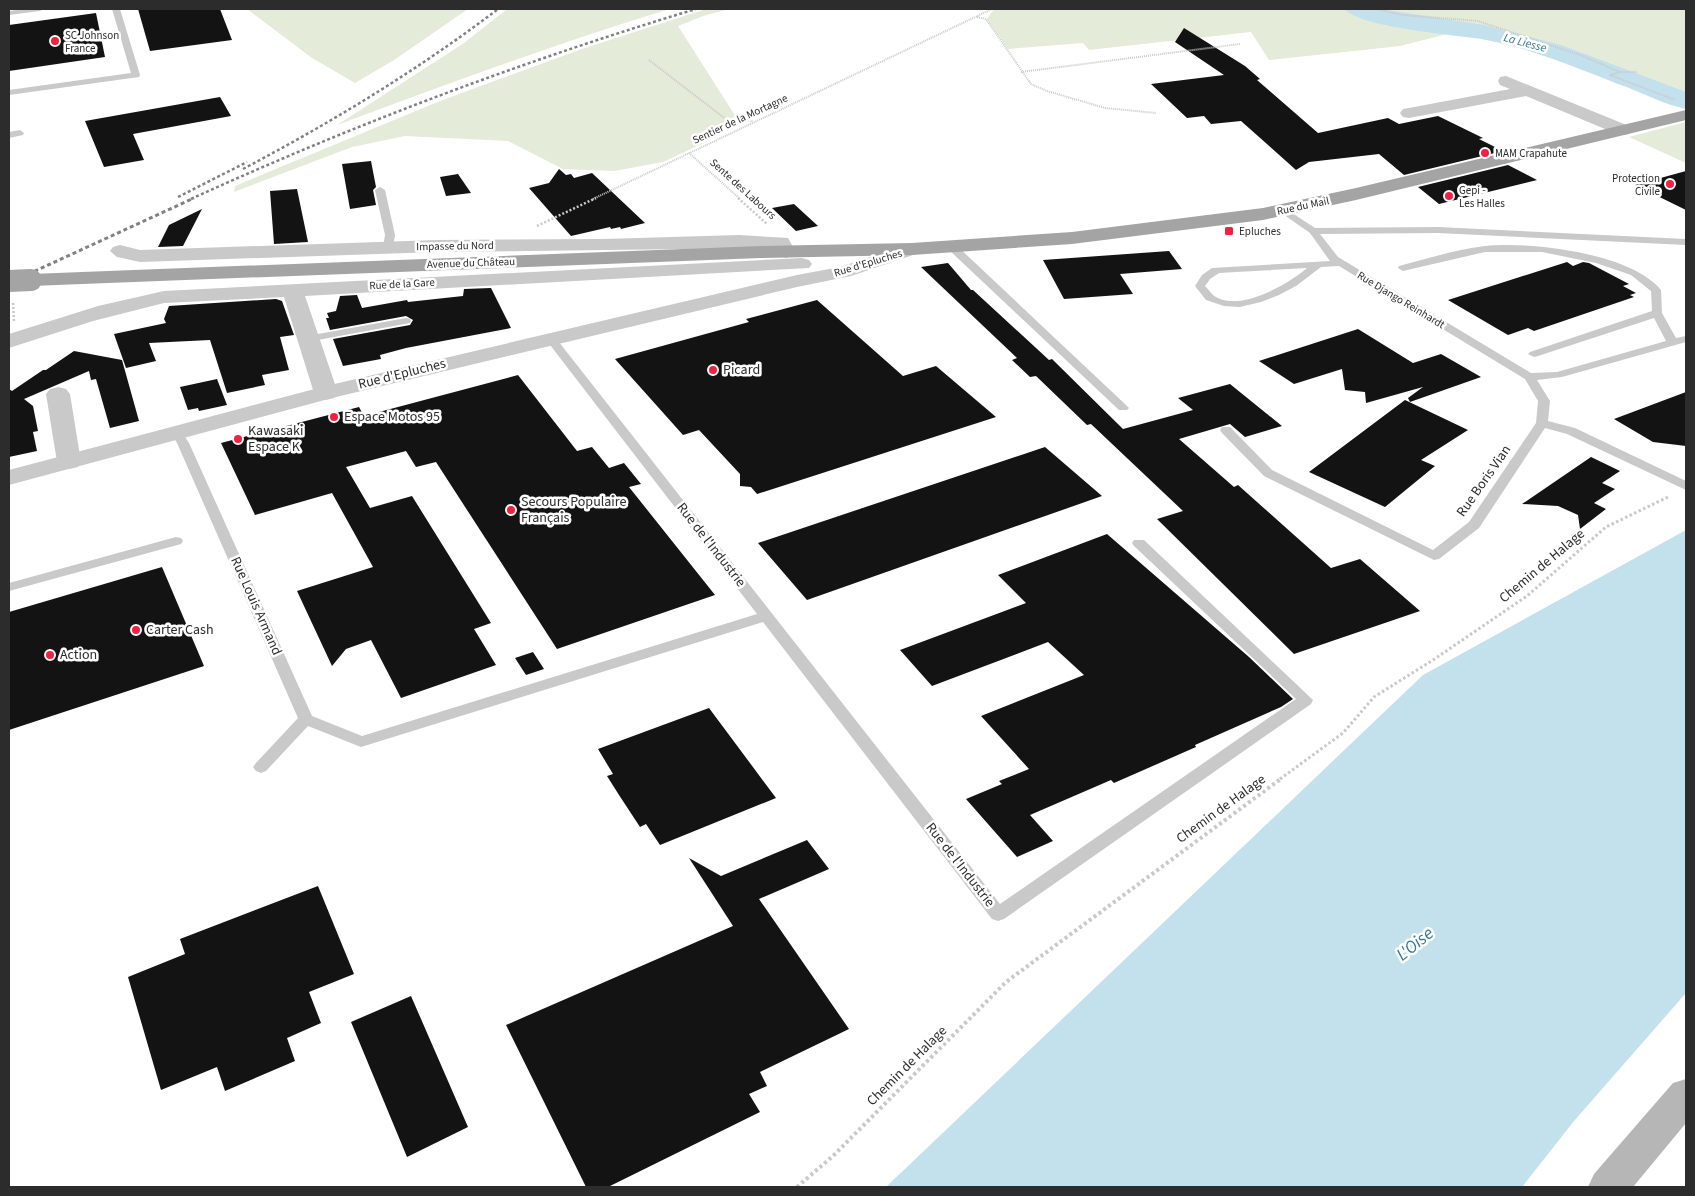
<svg xmlns="http://www.w3.org/2000/svg" width="1695" height="1196" font-family="'Source Sans 3',sans-serif">
	<style>
		.green { fill: #e4ebd8 }
		.water { fill: #c3e0ed }
		.lines { fill: none; stroke-linecap: round; stroke-linejoin: round }
		.river { fill: #c3e0ed; fill-rule: evenodd }
		.building { fill: #131313 }
		.path-far3 { stroke: #c9c9c9; stroke-width: 2; stroke-dasharray: 1 1; stroke-linecap: butt }
		.path-far2 { stroke: #c9c9c9; stroke-width: 2.5; stroke-dasharray: 2 2; stroke-linecap: butt }
		.path-far1 { stroke: #c9c9c9; stroke-width: 3; stroke-dasharray: 2.5 2.5; stroke-linecap: butt }
		.path { stroke: #c9c9c9; stroke-width: 4; stroke-dasharray: 3 3; stroke-linecap: butt }
		.service { fill: #c9c9c9; fill-rule: evenodd }
		.minor { fill: #c9c9c9; fill-rule: evenodd }
		.tertiary { fill: #c9c9c9; fill-rule: evenodd }
		.secondary { fill: #b6b6b6; fill-rule: evenodd }
		.primary { fill: #a4a4a4; fill-rule: evenodd }
		.rail-far1 { stroke: #818181; stroke-width: 2.5; stroke-dasharray: 3 2.5; stroke-linecap: butt }
		.rail { stroke: #818181; stroke-width: 3; stroke-dasharray: 4 3; stroke-linecap: butt }
		.primary-bridge { stroke: #a4a4a4; stroke-width: 22 }
		.poi-dot { fill: #f12141; stroke: #fff; stroke-width: 2 }
		.labels { text-anchor: middle; dominant-baseline: central; stroke-width: 5; stroke-linejoin: round; paint-order: stroke }
		.far-poi-label { font-size: 11px; fill: #2c2c2c; stroke: #fff; text-anchor: start }
		.far-street-label { font-size: 11px; fill: #2c2c2c; stroke: #fff }
		.far-water-label { font-size: 12px; font-style: italic; fill: #357793; stroke: #fff }
		.poi-label { font-size: 14px; fill: #2c2c2c; stroke: #fff; text-anchor: start }
		.street-label { font-size: 14px; fill: #2c2c2c; stroke: #fff }
		.near-water-label { font-size: 18px; font-style: italic; fill: #357793; stroke: #fff }
	</style>
	<rect width="100%" height="100%" fill="#fff"/>
	<path class="green" d="M247,9H468L394,60L355,83L312,58Z
		M507,9H670C557,43 447,84 337,125L464,43Z
		M706,9H729L703,16L678,26L736,117L710,140L663,162L614,171L563,169L508,141L405,136L352,147L234,192L235,186L440,101L582,49Z
		M994,9H1686V102L1680,104L1547,52L1471,28L1400,46L1269,60L1251,32L1089,50L1083,43L1008,49L987,19Z
		M1686,122V163L1629,137Z"/>
	<path class="water" d="M1686,530V993L1574,1121L1522,1187H886L1423,675Z"/>
	<g class="lines">
		<path class="river" d="M1345,9H1380L1484,25L1561,45L1686,92V109C1667,105 1648,96 1629,88C1581,70 1532,48 1481,39C1455,35 1358,27 1345,9Z"/>
	</g>
	<path class="building" d="M138,9H220L232,40L150,51Z
		M96,13L105,57L9,71V25Z
		M1184,28L1245,66L1260,79L1257,80L1318,133L1388,118L1399,124L1438,116L1483,138L1479,139L1503,151L1404,175L1379,154L1309,162L1296,170L1241,121L1211,124L1204,116L1187,118L1151,84L1224,75L1175,42Z
		M220,97L231,116L133,134L144,160L104,167L85,121Z
		M371,161L376,187L373,190L376,205L350,209L342,164Z
		M1508,165L1537,180L1439,204L1418,187Z
		M559,169L566,175L571,174L574,178L592,173L645,223L621,229L620,227L611,229L610,227L571,236L529,188L549,183Z
		M1686,171V210L1635,185Z
		M458,174L471,193L446,196L440,177Z
		M297,189L308,242L274,244L270,191Z
		M794,204L818,226L796,231L772,208Z
		M202,209L183,246L158,247L169,225Z
		M1169,251L1182,269L1120,274L1133,294L1064,299L1043,260Z
		M1567,262L1573,266L1583,262L1589,263L1629,284L1623,286L1636,293L1630,295L1634,297L1534,331L1528,328L1508,335L1448,300Z
		M948,263L971,290H973L1049,360L1052,359L1123,429L1193,410L1178,398L1230,384L1282,426L1245,437L1230,424L1179,439L1234,487L1238,485L1331,568L1360,559L1420,611L1294,654L1157,519L1183,511L1091,424L1087,425L1036,376L1030,377L1012,360L1017,358L921,267Z
		M491,288L511,328L406,348L380,355L381,359L343,366L333,339L410,325L413,320L406,316L330,330L326,318H329L327,313L336,311L340,296L357,295L362,308L407,300L408,302L463,296L464,289Z
		M276,299L282,301L294,335L280,337L289,370L262,375L265,385L227,393L210,340L149,343L156,361L126,368L114,334L166,323L164,319L169,306Z
		M817,300L903,376L936,366L996,417L757,494L751,487L740,486V474L699,430L683,435L615,359L749,322L746,319Z
		M1358,329L1413,363L1441,354L1481,377L1410,402L1408,398L1423,387L1366,403L1365,392L1345,390L1342,369L1294,384L1259,361Z
		M74,351L122,360L139,421L110,428L96,379L91,380L89,371L24,399L33,406L38,431L33,432L37,451L9,457V389L12,391L43,370H46Z
		M518,375L577,451L592,447L609,468L624,463L641,484L629,487L715,595L557,649L436,462L416,467L406,451L346,467L370,508L412,496L491,623L474,629L496,665L401,698L371,640L346,649L332,666L297,591L373,567L332,493L255,515L221,443L359,407L364,416Z
		M217,379L227,405L199,411L198,408L188,410L180,387Z
		M1686,392V446L1653,442L1614,419Z
		M1405,400L1468,430L1421,460L1435,466L1385,507L1309,472Z
		M1045,447L1102,496L807,600L758,543Z
		M1591,457L1620,471L1602,483L1615,489L1594,503L1606,509L1580,529L1578,515L1558,506L1522,504Z
		M1107,534L1249,657L1293,699L1281,707L1195,745L1196,747L1114,783L1111,780L1030,815L1053,841L1017,857L966,799L1002,784L999,781L1029,769L981,716L1084,675L1048,642L932,686L900,650L1026,603L998,575Z
		M162,567L204,666L9,730V612Z
		M533,652L544,669L526,675L515,658Z
		M709,708L776,798L660,845L646,824L640,827L619,795L607,776L613,774L598,749Z
		M807,840L829,869L759,899L849,1029L760,1072L767,1086L749,1094L760,1112L608,1187H586L506,1025L733,926L689,858L721,876Z
		M318,886L354,974L309,992L321,1023L287,1038L295,1061L225,1091L217,1067L161,1090L128,977L185,954L180,939Z
		M411,996L468,1127L407,1157L351,1022Z"/>
	<g class="lines">
		<path class="path-far3" d="M1376,9L1403,15L1478,21L1580,55L1620,72
			M977,17L986,19L1031,84L1047,91L1105,108L1156,113
			M649,60L727,120L753,121
			M1021,72L1240,44
			M1610,75L1675,100
			M1611,75L1620,72H1637
			M689,153L740,199
			M593,199L992,9"/>
		<path class="path-far2" d="M738,198L767,224
			M537,226L596,198
			M13,303L14,322"/>
		<path class="path-far1" d="M1280,779L1343,733L1374,697L1433,660L1527,596L1606,527L1670,496"/>
		<path class="path" d="M797,1187L833,1156L1006,982L1282,778"/>
		<path class="service" d="M24,9H44L40,11L9,15V11Z
			M112,9H120L140,75L139,77L9,95V90L131,73Z
			M20,130L24,133L23,135L9,138V132Z
			M380,187L385,190L395,235L393,247L388,250L383,247L385,235L375,190Z
			M1283,207L1315,228L1438,227L1686,239V245L1438,233L1320,234L1338,257L1531,373L1557,372L1666,341L1654,318L1538,356L1534,357L1528,354L1530,352L1652,311L1651,291L1631,275L1596,263L1542,252H1485L1403,271L1398,268L1399,266C1427,259 1457,249 1485,246C1530,241 1631,253 1661,290L1662,313L1676,338L1686,336V342L1562,377L1537,380L1550,401L1548,421L1575,428L1686,481V490L1567,434L1545,428L1479,528L1439,559L1434,560L1264,476L1222,433L1220,430L1222,427H1230L1272,470L1433,550L1469,522L1536,423L1538,401L1525,379L1339,266L1321,267L1296,286L1279,295L1261,302L1240,307L1224,306L1206,300L1195,286L1202,275L1212,268L1330,261L1310,233L1280,212L1278,210ZM1307,268C1289,284 1237,314 1213,295C1210,292 1208,289 1205,286L1210,279L1219,273Z
			M952,244L956,245L1127,406L1129,408L1127,410H1119L948,249V245Z
			M406,318L410,319L411,321L410,323L307,342L301,339L307,336Z
			M551,336L555,337L1000,904L1296,699L1134,546L1132,543L1134,540H1144L1313,700L1311,704L1004,919L998,921L992,919L763,622L361,747L308,726L266,771L261,773L256,771L253,767L256,763L298,718L177,443L170,432L172,429H180L189,443L312,716L362,736L757,614L547,341L545,339Z
			M176,537L181,538L183,541L181,544L9,591V583Z"/>
		<path class="minor" d="M1506,76L1629,126L1632,130L1629,134L1623,135L1617,134L1526,96L1409,118L1403,117L1400,113L1403,109L1409,108L1510,89L1500,85L1498,81L1500,77Z
			M739,235L788,238L796,252L793,256L786,258L779,256L774,248L437,252L140,262L117,257L110,251L113,247L120,245L140,250L437,240L603,239Z
			M802,258L809,260L812,264L809,268L305,296L338,393L334,398L326,400L318,398L314,393L284,297L164,303L93,321L9,348V334L98,306L164,291Z
			M58,387L66,389L70,394L81,462L78,467L69,469L60,467L57,462L46,394L50,389Z"/>
		<path class="tertiary" d="M912,243L919,245L922,249L919,253L851,276L797,287L332,398L9,485V470L326,386L797,275L840,267Z"/>
		<path class="secondary" d="M1686,1079V1123L1633,1187H1588L1594,1174L1673,1083Z"/>
		<path class="primary" d="M1686,110V120L1356,200L1263,220L1072,244L912,255L761,258L31,286L24,284L21,280L24,276L31,274L761,246L912,243L1072,232L1263,208L1356,188Z"/>
		<path class="rail-far1" d="M243,169C332,122 418,70 498,9
			M178,197L247,162
			M191,199C355,124 523,61 696,9"/>
		<path class="rail" d="M9,283L194,198"/>
		<path class="primary-bridge" d="M9,281L31,280"/>
	</g>
	<g class="poi-dot">
		<circle cx="55" cy="41" r="5"/>
		<circle cx="1485" cy="153" r="5"/>
		<circle cx="1670" cy="184" r="5"/>
		<circle cx="1449" cy="196" r="5"/>
		<rect x="1224" y="226" width="10" height="10" rx="2.5"/>
		<circle cx="713" cy="370" r="5"/>
		<circle cx="334" cy="417" r="5"/>
		<circle cx="238" cy="439" r="5"/>
		<circle cx="511" cy="510" r="5"/>
		<circle cx="136" cy="630" r="5"/>
		<circle cx="50" cy="655" r="5"/>
	</g>
	<g class="labels">
		<g class="far-poi-label">
			<text x="65" y="35">SC Johnson<tspan x="65" dy="13">France</tspan></text>
			<text x="1495" y="153">MAM Crapahute</text>
			<text x="1660" y="178" text-anchor="end">Protection<tspan x="1660" dy="13">Civile</tspan></text>
			<text x="1459" y="190">Gepi -<tspan x="1459" dy="13">Les Halles</tspan></text>
			<text x="1239" y="231">Epluches</text>
		</g>
		<g class="far-street-label">
			<text transform="translate(740 119) rotate(-25)">Sentier de la Mortagne</text>
			<text transform="translate(743 189) rotate(42)">Sente des Labours</text>
			<text transform="translate(1303 206) rotate(-12)">Rue du Mail</text>
			<text transform="translate(455 246) rotate(-1)">Impasse du Nord</text>
			<text transform="translate(471 263) rotate(-2)">Avenue du Château</text>
			<text transform="translate(868 263) rotate(-17)">Rue d'Epluches</text>
			<text transform="translate(402 284) rotate(-3)">Rue de la Gare</text>
			<text transform="translate(1401 300) rotate(31)">Rue Django Reinhardt</text>
		</g>
		<g class="far-water-label">
			<text transform="translate(1525 43) rotate(15)">La Liesse</text>
		</g>
		<g class="poi-label">
			<text x="723" y="370">Picard</text>
			<text x="344" y="417">Espace Motos 95</text>
			<text x="248" y="431">Kawasaki<tspan x="248" dy="16">Espace K</tspan></text>
			<text x="521" y="502">Secours Populaire<tspan x="521" dy="16">Français</tspan></text>
			<text x="146" y="630">Carter Cash</text>
			<text x="60" y="655">Action</text>
		</g>
		<g class="street-label">
			<text transform="translate(402 374) rotate(-14)">Rue d'Epluches</text>
			<text transform="translate(1484 481) rotate(-55)">Rue Boris Vian</text>
			<text transform="translate(711 545) rotate(52)">Rue de l'Industrie</text>
			<text transform="translate(1542 566) rotate(-40)">Chemin de Halage</text>
			<text transform="translate(256 606) rotate(66)">Rue Louis Armand</text>
			<text transform="translate(1221 809) rotate(-36)">Chemin de Halage</text>
			<text transform="translate(960 865) rotate(52)">Rue de l'Industrie</text>
			<text transform="translate(907 1066) rotate(-45)">Chemin de Halage</text>
		</g>
		<g class="near-water-label">
			<text transform="translate(1415 944) rotate(-39)">L'Oise</text>
		</g>
	</g>
	<rect width="1695" height="1196" fill="none" stroke="#2c2c2c" stroke-width="20"/>
</svg>
